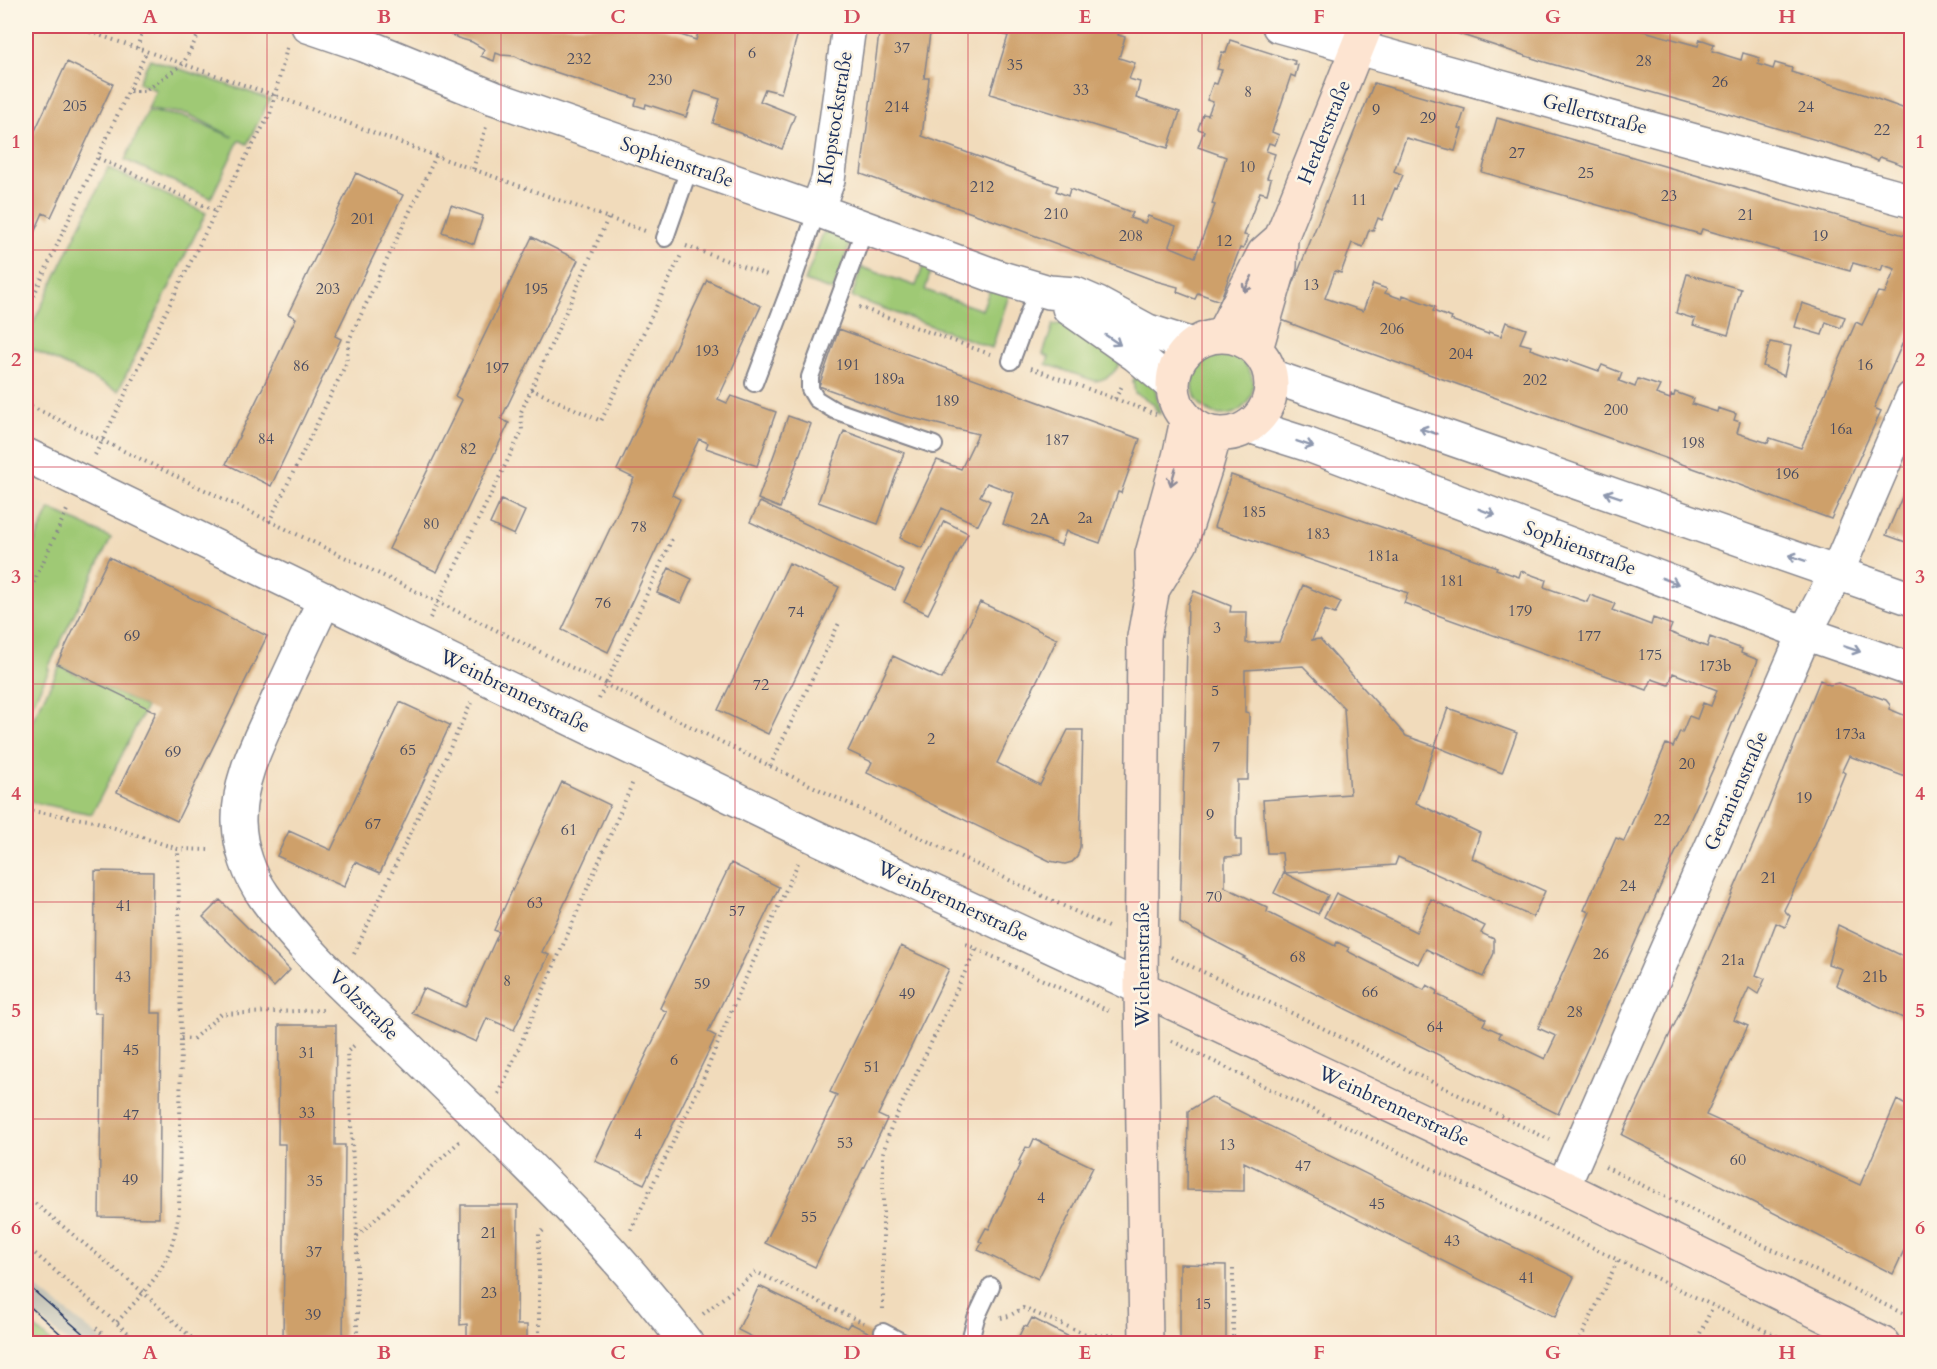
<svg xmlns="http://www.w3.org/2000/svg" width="1937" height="1369" font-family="Cardo,serif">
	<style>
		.built { fill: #e4dbba }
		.industrial { fill: #c6c5b8 }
		.green { fill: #9fc975; stroke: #5d7c6a; stroke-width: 1.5 }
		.building { fill: #cea06b }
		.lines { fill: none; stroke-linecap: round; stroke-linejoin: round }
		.lane-casing { stroke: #86858c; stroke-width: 20 }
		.street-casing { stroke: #86858c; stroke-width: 36 }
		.secondary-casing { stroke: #86858c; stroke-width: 36 }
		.path { stroke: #86858c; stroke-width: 4; stroke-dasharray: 1.5 4.5; stroke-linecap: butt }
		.lane { stroke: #fff; stroke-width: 16 }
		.street { stroke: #fff; stroke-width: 33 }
		.secondary { stroke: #fde4d1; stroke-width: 33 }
		.tram { stroke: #1b2f5e; stroke-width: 1.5 }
		.oneway { stroke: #8c8a98 }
		.oneway2 { stroke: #8d97ae }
		.grid { fill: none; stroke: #d1495b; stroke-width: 1.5; stroke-opacity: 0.55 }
		.labels { text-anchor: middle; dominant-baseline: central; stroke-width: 5; stroke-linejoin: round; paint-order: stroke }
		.number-label { font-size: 16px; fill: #484b61 }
		.street-label { font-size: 20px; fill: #1b2f5e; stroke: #fcf5e5 }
		.neatline { fill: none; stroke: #d1495b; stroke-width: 2 }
		.grid-label { font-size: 20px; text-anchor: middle; font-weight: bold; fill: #d1495b }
	</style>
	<rect width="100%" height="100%" fill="#fcf5e5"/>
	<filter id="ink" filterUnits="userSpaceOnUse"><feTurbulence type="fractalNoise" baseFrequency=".0167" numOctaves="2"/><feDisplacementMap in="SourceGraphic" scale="12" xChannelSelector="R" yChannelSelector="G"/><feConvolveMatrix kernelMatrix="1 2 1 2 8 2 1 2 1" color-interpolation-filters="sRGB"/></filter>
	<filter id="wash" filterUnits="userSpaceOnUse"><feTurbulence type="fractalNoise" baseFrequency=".008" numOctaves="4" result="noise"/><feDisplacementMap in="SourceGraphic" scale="24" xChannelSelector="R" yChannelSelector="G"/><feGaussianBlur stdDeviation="1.35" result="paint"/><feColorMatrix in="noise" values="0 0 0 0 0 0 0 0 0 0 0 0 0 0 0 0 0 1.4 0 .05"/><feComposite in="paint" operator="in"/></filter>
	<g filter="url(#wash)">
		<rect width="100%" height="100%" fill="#f1dbbb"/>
		<path class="built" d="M26,496L48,507L26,555Z"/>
		<path class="industrial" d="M26,1278L37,1288L106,1343H69L26,1308Z"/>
		<path class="green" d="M150,59L270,99L247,144L239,140L211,198L125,160L148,111L186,117L233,137L188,114L148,109L156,90L138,83Z
			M108,168L206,213L118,391L26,346V338Z
			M831,230L852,238L833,291L805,281L823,233Z
			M924,264L932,267L925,290L982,310L990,289L1009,295L992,348L852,297L861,267L916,286Z
			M1073,322L1122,357C1118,370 1109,379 1095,381L1046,364L1049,357L1043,354L1053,325Z
			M1193 385a30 30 0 1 1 60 0a30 30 0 1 1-60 0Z
			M1137,370L1154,381L1160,414L1157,413L1153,403L1135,393L1133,382Z
			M50,509L111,538L48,668L49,670L26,717V560Z
			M60,666L146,707L92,814L26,801V733Z
			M26,1320L52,1343H26Z"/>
		<g id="blocks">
			<path class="building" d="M433,26H653L696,40L700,26H708L719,29L720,26H800L781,93L765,89L760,101L795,115L782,149L713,123L720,99L695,91L686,117L646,104L645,108L635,105L637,99L531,64L515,56L501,55L496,53L494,61L481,56L484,49L472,42L458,38Z
				M880,26H931L924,78H929L922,136L1058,186L1056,191L1068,196L1070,189L1133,213L1130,218L1145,223L1148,216L1176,226L1169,246L1195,257L1215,205L1212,204L1226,157L1198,147L1204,131L1198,129L1203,114L1208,115L1213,102L1207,100L1213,83L1217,84L1222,70L1217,69L1222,52L1226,53L1230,40L1295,61L1294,64L1298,65L1295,77L1291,75L1272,132L1279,135L1275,145L1269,143L1266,151L1275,154L1267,178L1271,179L1267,194L1260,192L1244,235L1248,236L1243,249L1240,248L1220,301L1198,293L1195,299L1177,292L1178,287L1156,281L1009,226L861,174Z
				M987,26H1121L1118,35L1125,37L1119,58L1135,63L1129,79L1140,82L1136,98L1180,112L1168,148L990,94L1008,36L986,29Z
				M1435,26H1626L1698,46L1700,39L1714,44L1712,51L1741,60L1743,53L1760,58L1758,64L1773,69L1775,63L1792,68L1791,72L1863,94L1911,111V168L1880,157L1878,161L1847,149L1749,120L1541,61Z
				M67,62L113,84L51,217L43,213L26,251V150Z
				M1374,83L1465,109L1459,128L1462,129L1455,151L1406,138L1394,171L1403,175L1397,189L1395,188L1382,220L1378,218L1373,231L1369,230L1363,247L1352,243L1341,273L1335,271L1325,298L1363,311L1373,284L1387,289L1385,293L1402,299L1403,295L1435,307L1433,311L1452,318L1451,320L1488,334L1489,332L1501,336L1506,322L1526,329L1520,343L1531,346L1530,349L1567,362L1568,360L1599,371L1602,365L1622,373L1619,381L1635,387L1638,379L1660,386L1656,394L1670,399L1671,395L1674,396L1675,392L1694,399L1692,404L1717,412L1718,408L1736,414L1734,420L1740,422L1737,433L1768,443L1770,438L1801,448L1856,322L1862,325L1878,292L1885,293L1895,269L1883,265L1881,271L1853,263L1850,271L1702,229L1700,234L1482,172L1497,118L1911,237V324L1874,408L1881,411L1831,519L1721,478L1350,346L1279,319Z
				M356,173L403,195L335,336L341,339L271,486L226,464L296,318L288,314Z
				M451,205L483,216L474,244L442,232Z
				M532,237L578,260L501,419L509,423L437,572L389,549L462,400L455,396Z
				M1687,274L1741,289L1728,335L1693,325L1695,319L1676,313Z
				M707,280L761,306L718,399L727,403L731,396L776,412L757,466L706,448L708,443L699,439L672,495L680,499L608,652L562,630L634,478L617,470Z
				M1802,303L1845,317L1841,328L1826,322L1822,335L1795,327Z
				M839,329L1140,439L1121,493L1118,492L1100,543L1066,531L1061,545L1003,524L1014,493L987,483L980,496L990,501L978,525L942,508L922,548L900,538L937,460L961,469L978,434L900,415L819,386Z
				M1770,342L1791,346L1784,376L1763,366Z
				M788,416L811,424L780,508L758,499Z
				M844,431L904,453L878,524L818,502Z
				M1231,475L1497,567L1496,569L1519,577L1521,571L1546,580L1544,587L1587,602L1590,595L1615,604L1612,610L1651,625L1653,618L1672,625L1669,632L1707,647L1710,637L1742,649L1741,653L1758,660L1722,749L1558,1114L1243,958L1245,957L1180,923L1188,604L1194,591L1231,606L1230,612H1247L1246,643L1279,642L1303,585L1341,602L1335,614L1325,610L1312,640L1320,639L1406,736L1435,746L1448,708L1517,733L1502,773L1435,746L1416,803L1480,833L1472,858L1545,891L1533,917L1398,857L1395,865L1284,873L1328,895L1318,914L1274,893L1284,873L1282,853H1267L1263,800L1350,794L1344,708L1303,666L1245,670V712L1249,713L1248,780H1237L1236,840H1241V856L1225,857V887L1268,908L1267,912L1335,946L1337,942L1349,948L1347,951L1410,983L1424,990L1427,985L1438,991L1436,994L1486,1019L1483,1025L1501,1033L1499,1037L1545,1059L1556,1036L1538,1028L1590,912L1584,910L1616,838L1624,841L1666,744L1673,747L1680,731L1682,733L1689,716L1697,719L1703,703L1711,706L1717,690L1673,673L1669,685L1652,679L1647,690L1404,603L1408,593L1214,527Z
				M1911,476V544L1886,535Z
				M501,500L525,511L514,535L490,524Z
				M760,502L904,571L895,590L750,522Z
				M944,521L968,533L928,614L904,602Z
				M109,557L267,636L177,821L117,792L156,712L57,664Z
				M789,563L839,587L768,734L718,710Z
				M669,568L692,579L681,603L657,593Z
				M980,602L1057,639L997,763L1040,785L1068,730H1083L1080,847L1077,857L1072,862L1065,864L1050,861L867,773L872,762L848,751L893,656L942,679Z
				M1820,680L1830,685L1838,683L1886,700L1890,705L1889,709L1911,718V779L1849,756L1842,771L1845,773L1815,846L1784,910L1790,916L1785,927L1776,923L1756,975L1765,979L1758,994L1749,988L1734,1020L1748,1026L1706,1115L1860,1185L1897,1100L1911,1108V1235L1893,1274L1622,1135L1687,998L1762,824Z
				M400,702L450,725L380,873L355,862L344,887L277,856L289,831L331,850Z
				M562,782L610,805L542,952L549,955L514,1030L487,1018L476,1042L412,1013L423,988L465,1007L499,932L494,930Z
				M731,863L779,887L708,1032L716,1036L644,1184L595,1161L667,1012L660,1008Z
				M95,871L153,872L151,1013H161L159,1218L99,1217L102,1013H94Z
				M1336,893L1416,932L1431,899L1485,926L1481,933L1494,939V953L1483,977L1426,949L1418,964L1324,917Z
				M220,900L290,970L274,987L203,917Z
				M1838,925L1911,960V1022L1836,985L1842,969L1828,964Z
				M901,946L949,969L878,1115L887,1119L815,1267L765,1243L837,1095L830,1092Z
				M279,1025H336L335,1145H345L343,1344H283L285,1144H278Z
				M1211,1097L1574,1277L1555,1317L1244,1162V1191L1187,1190L1188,1111Z
				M1034,1139L1093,1167L1038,1279L978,1250L982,1243L979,1241L986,1228L989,1229L1021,1162L1019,1161L1026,1147L1030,1148Z
				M461,1205H518L517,1325H527V1344H467V1324L460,1325Z
				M1180,1264L1226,1265V1344H1180Z
				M759,1286L847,1328L850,1323L874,1335L870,1344H766L738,1330Z
				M1032,1318L1083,1344H1018L1020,1341L1017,1340L1024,1326L1027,1327Z"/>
		</g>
	</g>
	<g filter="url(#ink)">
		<use href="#blocks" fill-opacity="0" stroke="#86858c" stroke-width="1.5"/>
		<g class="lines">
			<g class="lane-casing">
				<path id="lane" d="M865,228L810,377V389L816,399L834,410L934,445
					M665,238L690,166
					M1011,361L1038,288
					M754,383L792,283L817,210
					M883,1332L906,1344
					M969,1344L976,1318L991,1286"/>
			</g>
			<g class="street-casing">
				<path id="street" d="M308,26L364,45L494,98L817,210L998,277L1049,292L1075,294L1098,304L1148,331L1192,345
					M1279,26L1912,201
					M817,210L828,180L849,26
					M1069,308L1136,355L1172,385
					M1271,376L1912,599
					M1249,426L1306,444L1805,633L1912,670
					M26,455L811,835L1141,988
					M325,599C309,632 294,665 279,697C261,737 238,777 239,822C240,848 249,875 264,896C302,951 355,997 403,1043C501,1140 604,1233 687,1344
					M1563,1187L1805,633L1837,572L1912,398"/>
			</g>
			<g class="secondary-casing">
				<path id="secondary" d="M1222,335L1264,253L1281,238
					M1173 385a49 49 0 1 1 98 0a49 49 0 1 1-98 0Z
					M1256,349L1280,266L1281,238L1366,26
					M1154,587L1181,543L1206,466L1215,434
					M1141,988L1563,1187L1883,1344
					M1146,1344L1141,988L1144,637L1153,588L1152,554L1179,457L1187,420"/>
			</g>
			<path class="path" d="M73,26L276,96L436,156L645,231
				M137,48L144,26
				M130,91H145L183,64L203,26
				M98,158L216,211
				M473,169L486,127
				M686,246L770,276
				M859,307L990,354
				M26,312L147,51
				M1031,368L1156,414
				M531,389L601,421L681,255
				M1115,399L1123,384
				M26,404L496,630L770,766L1110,928
				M95,455L216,211L270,114L287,48
				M269,522L346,364L349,340L436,156
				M26,599L67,510
				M430,618L522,431L521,412L608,218
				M599,699L672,539
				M770,766L840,621
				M26,810L94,821L178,849L211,850
				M966,944L1111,1012
				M354,954L471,703
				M1171,957L1294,1014L1550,1140
				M181,1038L193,1039L221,1014L324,1010
				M1172,1041L1618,1260L1793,1344
				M499,1094L633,782
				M1605,1167L1912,1318
				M26,1196L144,1293L198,1344
				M631,1230L703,1079L735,1002L798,863
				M357,1236L460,1141
				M26,1246L141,1344
				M1233,1269V1344
				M883,1309V1153L891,1127L976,949
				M703,1314L756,1272L864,1323
				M1001,1318L1009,1316L1023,1308L1088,1335H1114
				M117,1322C152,1283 171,1267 179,1212L181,1038L178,849
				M96,1328L113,1344
				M121,1344L130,1334
				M357,1344V1236L347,1052L357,1043
				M539,1344V1234L546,1228
				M1578,1344L1618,1260
				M1695,1344L1713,1306"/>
			<use href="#lane" class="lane"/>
			<use href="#street" class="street"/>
			<use href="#secondary" class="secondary"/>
			<path class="tram" d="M26,1284L95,1344
				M26,1303L72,1344"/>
		</g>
		<defs><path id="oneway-shaft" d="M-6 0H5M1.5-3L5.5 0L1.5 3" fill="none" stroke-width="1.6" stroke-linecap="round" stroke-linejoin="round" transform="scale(1.5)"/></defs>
		<g class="oneway">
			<use href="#oneway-shaft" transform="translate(1248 284) rotate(117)"/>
			<use href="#oneway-shaft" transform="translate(1173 477) rotate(106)"/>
		</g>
		<g class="oneway2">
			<use href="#oneway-shaft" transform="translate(1113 340) rotate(34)"/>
			<use href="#oneway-shaft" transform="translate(1428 431) rotate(-161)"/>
			<use href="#oneway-shaft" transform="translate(1305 444) rotate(19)"/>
			<use href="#oneway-shaft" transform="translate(1613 495) rotate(-161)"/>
			<use href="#oneway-shaft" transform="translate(1487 512) rotate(21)"/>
			<use href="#oneway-shaft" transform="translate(1797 558) rotate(-161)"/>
			<use href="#oneway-shaft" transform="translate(1670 581) rotate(21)"/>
			<use href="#oneway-shaft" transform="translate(1852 649) rotate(19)"/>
		</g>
	</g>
	<path class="grid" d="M267,26V1344M501,26V1344M735,26V1344M968,26V1344M1202,26V1344M1436,26V1344M1670,26V1344M26,250H1912M26,467H1912M26,684H1912M26,902H1912M26,1119H1912"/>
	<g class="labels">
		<g class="number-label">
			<text x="902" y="48">37</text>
			<text x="752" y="53">6</text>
			<text x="579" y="59">232</text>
			<text x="1644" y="61">28</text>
			<text x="1015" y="65">35</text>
			<text x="660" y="80">230</text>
			<text x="1720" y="82">26</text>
			<text x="1081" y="90">33</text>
			<text x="1248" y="92">8</text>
			<text x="75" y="106">205</text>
			<text x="897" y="107">214</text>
			<text x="1806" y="107">24</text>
			<text x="1376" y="110">9</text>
			<text x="1428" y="118">29</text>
			<text x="1882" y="130">22</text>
			<text x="1517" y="153">27</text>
			<text x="1247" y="167">10</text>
			<text x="1586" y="173">25</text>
			<text x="982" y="187">212</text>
			<text x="1669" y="196">23</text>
			<text x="1359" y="200">11</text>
			<text x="1056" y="214">210</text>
			<text x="1746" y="215">21</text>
			<text x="363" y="219">201</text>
			<text x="1131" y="236">208</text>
			<text x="1820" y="236">19</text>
			<text x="1224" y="241">12</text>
			<text x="1311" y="285">13</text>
			<text x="328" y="289">203</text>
			<text x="536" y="289">195</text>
			<text x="1392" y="329">206</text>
			<text x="707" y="351">193</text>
			<text x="1461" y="354">204</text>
			<text x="848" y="365">191</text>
			<text x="1865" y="365">16</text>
			<text x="301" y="366">86</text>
			<text x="497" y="368">197</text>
			<text x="889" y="379">189a</text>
			<text x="1535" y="380">202</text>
			<text x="947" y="401">189</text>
			<text x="1616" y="410">200</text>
			<text x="1841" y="429">16a</text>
			<text x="266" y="439">84</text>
			<text x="1057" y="440">187</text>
			<text x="1693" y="443">198</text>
			<text x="468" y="449">82</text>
			<text x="1787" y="474">196</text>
			<text x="1254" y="512">185</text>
			<text x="1085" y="518">2a</text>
			<text x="1040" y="519">2A</text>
			<text x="431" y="524">80</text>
			<text x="639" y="527">78</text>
			<text x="1318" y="534">183</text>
			<text x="1383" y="556">181a</text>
			<text x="1452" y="581">181</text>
			<text x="603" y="603">76</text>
			<text x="1520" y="611">179</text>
			<text x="796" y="612">74</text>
			<text x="1217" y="628">3</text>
			<text x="132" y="636">69</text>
			<text x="1589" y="636">177</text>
			<text x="1650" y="655">175</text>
			<text x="1715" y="666">173b</text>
			<text x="761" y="685">72</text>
			<text x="1215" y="691">5</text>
			<text x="1850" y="734">173a</text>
			<text x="931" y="739">2</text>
			<text x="1216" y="747">7</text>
			<text x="408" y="750">65</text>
			<text x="173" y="752">69</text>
			<text x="1687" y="764">20</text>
			<text x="1804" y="798">19</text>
			<text x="1210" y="815">9</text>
			<text x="1662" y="820">22</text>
			<text x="373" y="824">67</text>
			<text x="569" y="830">61</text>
			<text x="1769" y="878">21</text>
			<text x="1628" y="886">24</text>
			<text x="1214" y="897">70</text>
			<text x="535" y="903">63</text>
			<text x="124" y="906">41</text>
			<text x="737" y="911">57</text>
			<text x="1601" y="954">26</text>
			<text x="1298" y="957">68</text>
			<text x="1733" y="960">21a</text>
			<text x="123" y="977">43</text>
			<text x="1875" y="977">21b</text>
			<text x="507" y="981">8</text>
			<text x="702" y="984">59</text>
			<text x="1370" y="992">66</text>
			<text x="907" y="994">49</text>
			<text x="1575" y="1012">28</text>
			<text x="1435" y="1027">64</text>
			<text x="131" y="1050">45</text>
			<text x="307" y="1053">31</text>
			<text x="674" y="1060">6</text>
			<text x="872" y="1067">51</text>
			<text x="307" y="1113">33</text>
			<text x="131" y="1115">47</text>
			<text x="638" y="1134">4</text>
			<text x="845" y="1143">53</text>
			<text x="1227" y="1145">13</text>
			<text x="1738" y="1160">60</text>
			<text x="1303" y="1166">47</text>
			<text x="130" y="1180">49</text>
			<text x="315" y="1181">35</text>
			<text x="1041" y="1198">4</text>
			<text x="1377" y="1204">45</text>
			<text x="809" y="1217">55</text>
			<text x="489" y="1233">21</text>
			<text x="1452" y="1241">43</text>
			<text x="314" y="1252">37</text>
			<text x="1527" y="1278">41</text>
			<text x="489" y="1293">23</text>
			<text x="1203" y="1304">15</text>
			<text x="313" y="1315">39</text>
		</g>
		<g class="street-label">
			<text transform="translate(1595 114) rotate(15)">Gellertstraße</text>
			<text transform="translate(835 118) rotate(-81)">Klopstockstraße</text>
			<text transform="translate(1324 132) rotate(-68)">Herderstraße</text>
			<text transform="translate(677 162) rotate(19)">Sophienstraße</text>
			<text transform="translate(1580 548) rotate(21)">Sophienstraße</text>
			<text transform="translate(515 691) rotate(26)">Weinbrennerstraße</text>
			<text transform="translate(1736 791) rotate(-66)">Geranienstraße</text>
			<text transform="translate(953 901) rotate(25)">Weinbrennerstraße</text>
			<text transform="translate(1142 965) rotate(-90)">Wichernstraße</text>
			<text transform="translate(364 1005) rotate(45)">Volzstraße</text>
			<text transform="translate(1394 1106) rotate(25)">Weinbrennerstraße</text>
		</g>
	</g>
	<rect width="1937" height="1369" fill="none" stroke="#fcf5e5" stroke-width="66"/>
	<rect x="33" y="33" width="1871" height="1303" class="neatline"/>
	<g class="grid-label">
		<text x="150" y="23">A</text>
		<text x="384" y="23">B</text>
		<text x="618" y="23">C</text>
		<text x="852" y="23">D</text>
		<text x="1085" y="23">E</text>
		<text x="1319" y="23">F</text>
		<text x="1553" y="23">G</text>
		<text x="1787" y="23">H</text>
		<text x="16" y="148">1</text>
		<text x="1920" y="148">1</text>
		<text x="16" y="366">2</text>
		<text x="1920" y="366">2</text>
		<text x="16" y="583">3</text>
		<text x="1920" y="583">3</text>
		<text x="16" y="800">4</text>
		<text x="1920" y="800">4</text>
		<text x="16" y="1017">5</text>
		<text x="1920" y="1017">5</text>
		<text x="16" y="1234">6</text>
		<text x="1920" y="1234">6</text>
		<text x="150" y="1359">A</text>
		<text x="384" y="1359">B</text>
		<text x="618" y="1359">C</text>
		<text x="852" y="1359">D</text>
		<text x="1085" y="1359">E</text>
		<text x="1319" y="1359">F</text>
		<text x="1553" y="1359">G</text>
		<text x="1787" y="1359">H</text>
	</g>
</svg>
